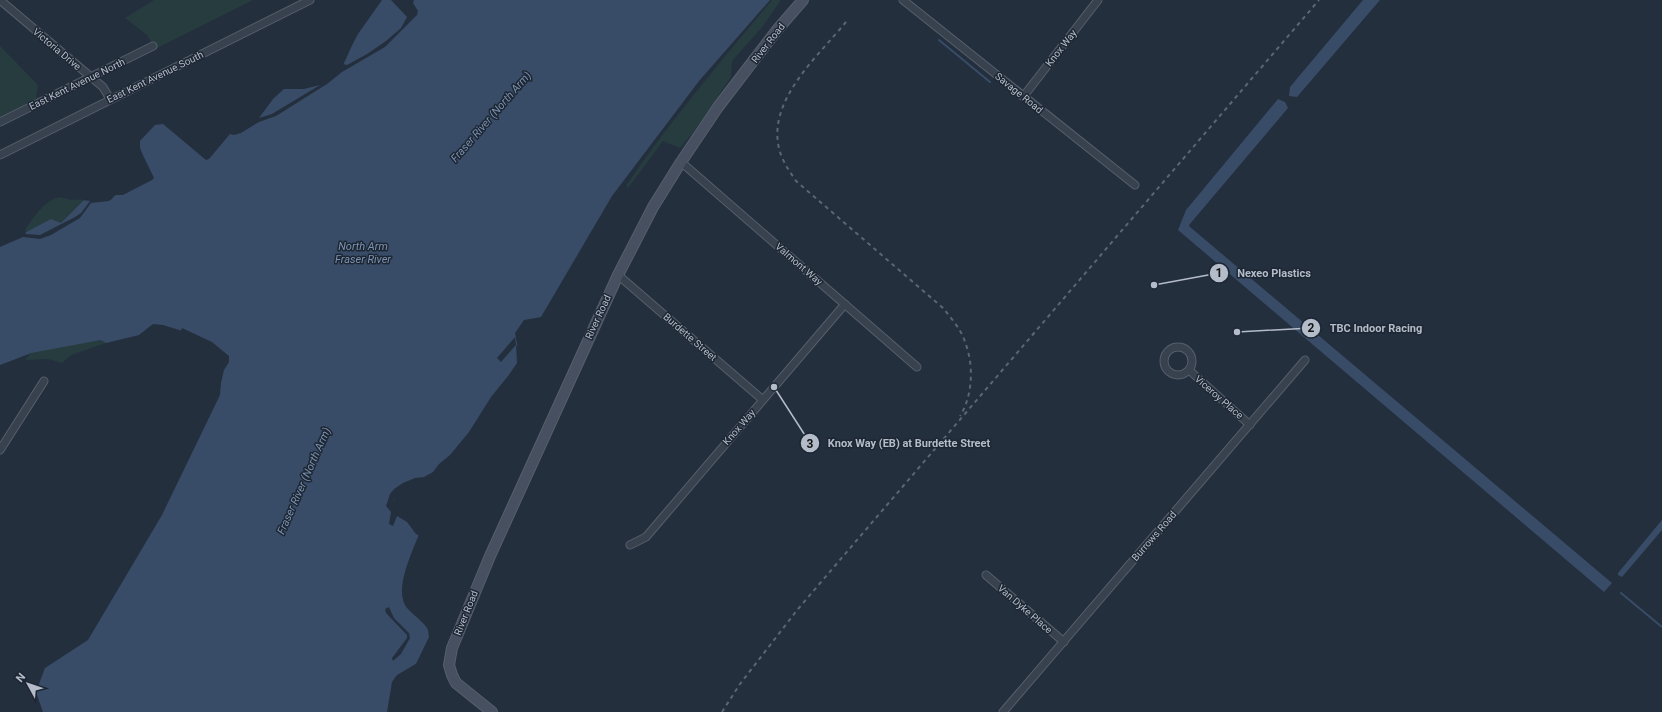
<svg xmlns="http://www.w3.org/2000/svg" width="1662" height="712" font-family="Roboto,sans-serif">
	<style>
		.green { fill: #263c3f }
		.water { fill: #394c67 }
		.pier { fill: #242f3e; fill-rule: evenodd }
		.lines { fill: none; stroke-linecap: round; stroke-linejoin: round }
		.stream { stroke: #394c67; stroke-width: 2 }
		.street-casing { stroke: #565f6c; stroke-width: 9 }
		.secondary-casing { stroke: #565f6c; stroke-width: 12 }
		.street { stroke: #38414e; stroke-width: 7 }
		.secondary { stroke: #465061; stroke-width: 10 }
		.rail { stroke: #5a6575; stroke-width: 2; stroke-dasharray: 4 4; stroke-linecap: butt }
		.labels { text-anchor: middle; dominant-baseline: central; stroke-width: 3; stroke-linejoin: round; paint-order: stroke }
		.street-label { font-size: 10px; fill: #b4bcc9; stroke: #1d2633 }
		.water-label { font-size: 11px; font-style: italic; fill: #7c92b1; stroke: #1d2633 }
		.leader { fill: none; stroke: #b4bcc9; stroke-width: 1.5 }
		.callout-dot { fill: #b4bcc9; stroke: #1d2633; stroke-width: 1.5 }
		.mark-label { font-size: 12px; text-anchor: middle; font-weight: bold; fill: #111 }
		.callout-label { font-size: 11px; text-anchor: middle; font-weight: bold; fill: #b4bcc9; stroke: #1d2633; stroke-width: 3; stroke-linejoin: round; paint-order: stroke }
	</style>
	<rect width="100%" height="100%" fill="#242f3e"/>
	<path class="green" d="M154,0H253L155,49L147,35L125,18Z
		M772,0H781L763,26L732,61L731,77L695,130L680,148L663,141L628,188L626,186C670,121 721,61 772,0Z
		M0,46L38,85L36,99L0,117Z
		M59,197L71,200L89,199L90,201L81,213L48,232L26,234L25,230C33,218 44,201 59,197Z
		M101,340L106,343L71,355L62,363L48,359L25,360L30,354L0,365V355Z"/>
	<path class="water" d="M380,0H394L410,18L415,11L406,0H770L699,81L612,196L541,317L524,320L515,333L519,355L518,363L452,457L431,476L400,490L391,506L408,517L419,534C412,553 393,591 407,608C417,619 426,622 431,636L419,662L397,675L392,682L387,712H43L36,692L45,668L88,640L162,515L220,395L222,369L226,360L224,355L208,343L186,332L163,325L153,324L139,335L106,343L101,340L31,353L0,365V246L51,219L61,223L84,200H110L119,192L144,181L148,171L137,139L154,121L164,119L205,155L211,153L227,134L233,133L256,118L281,89C301,87 332,88 342,67C348,56 352,44 357,33C363,22 373,11 380,0Z
		M1363,0H1380L1297,97L1289,96L1290,87Z
		M1278,99L1285,102L1288,108L1189,225L1190,227L1612,583L1604,592L1178,230L1186,210Z
		M1662,520V530L1622,577L1618,575V573Z"/>
	<path class="pier" d="M379,0H382L358,34L348,53L350,45L356,31Z
		M391,0H395L410,16L413,11L404,0H414L413,3L418,11L417,15L385,47L342,72L327,84L276,116L259,122L241,133L234,135L230,134L209,159L206,160L163,124L155,125L140,141V149L154,178L152,180L123,195H113L118,190L143,179L146,171L135,150V139L152,119L165,117L205,153L209,152L226,132H230L232,133L254,117L272,93L279,87L290,85L308,86L326,80L335,75L343,64L347,65L367,54L386,41L401,28L407,17ZM320,85L272,114L259,118L273,99L284,89H304Z
		M110,197L113,198L109,201L91,203L80,218L51,235L40,239L23,237L0,247V244L25,231L26,234L40,235L75,217L81,213L90,201L82,200L83,198Z
		M182,328L212,342L229,356V362L224,370L220,387V369L223,360L222,356L197,338L182,332L181,330Z
		M515,337L516,345L520,348L521,357L518,368L474,432L453,459L425,481L401,492L394,500L393,507L410,517L415,522L420,536L416,534L407,522L397,516L393,526L389,524L391,512L386,506L390,494L394,489L403,483L415,478L424,477L433,472L439,464L450,455L469,432L491,397L508,376L517,363L516,345L501,362L497,358Z
		M389,607L394,618L409,633L410,638L401,654L393,661L392,658L407,638V635L386,613L385,609Z
		M428,630H431L432,637L420,663L415,666L429,637Z"/>
	<g class="lines">
		<path class="stream" d="M939,40L990,82
			M1621,593L1662,627"/>
		<g class="street-casing">
			<path id="street" d="M0,0L91,77L103,87L110,99
				M903,0L1135,185
				M1023,97L1098,0
				M0,122L153,46
				M0,155L310,0
				M681,162L917,367
				M618,275L763,400
				M1164 361a14 14 0 1 1 28 0a14 14 0 1 1-28 0Z
				M1189,370L1250,425
				M0,450L44,381
				M630,545L646,537L845,304
				M986,575L1064,642
				M1003,712L1305,360"/>
		</g>
		<g class="secondary-casing">
			<path id="secondary" d="M492,712L456,683L452,675L449,665L452,648L490,556L618,275L653,207L681,162L718,107L777,30L803,0"/>
		</g>
		<use href="#street" class="street"/>
		<use href="#secondary" class="secondary"/>
		<path class="rail" d="M846,22C819,55 771,97 778,143C780,158 788,169 796,181L943,308C951,318 961,329 965,342C974,365 973,395 960,416
			M722,712L740,684L798,609L1319,0"/>
	</g>
	<g class="labels">
		<g class="street-label">
			<text transform="translate(768 43) rotate(-52)">River Road</text>
			<text transform="translate(1061 48) rotate(-52)">Knox Way</text>
			<text transform="translate(57 49) rotate(40)">Victoria Drive</text>
			<text transform="translate(155 77) rotate(-26)">East Kent Avenue South</text>
			<text transform="translate(77 84) rotate(-26)">East Kent Avenue North</text>
			<text transform="translate(1019 93) rotate(39)">Savage Road</text>
			<text transform="translate(799 264) rotate(41)">Valmont Way</text>
			<text transform="translate(598 317) rotate(-65)">River Road</text>
			<text transform="translate(690 337) rotate(41)">Burdette Street</text>
			<text transform="translate(1219 397) rotate(41)">Viceroy Place</text>
			<text transform="translate(739 427) rotate(-49)">Knox Way</text>
			<text transform="translate(1154 536) rotate(-49)">Burrows Road</text>
			<text transform="translate(1025 609) rotate(41)">Van Dyke Place</text>
			<text transform="translate(466 613) rotate(-68)">River Road</text>
		</g>
		<g class="water-label">
			<text transform="translate(491 117) rotate(-49)">Fraser River (North Arm)</text>
			<text x="363" y="246">North Arm<tspan x="363" dy="13">Fraser River</tspan></text>
			<text transform="translate(304 481) rotate(-66)">Fraser River (North Arm)</text>
		</g>
	</g>
	<path class="leader" d="M1154 285L1219 273M1237 332L1311 328M774 387L810 443"/>
	<g class="callout-dot">
		<circle cx="1154" cy="285" r="4"/>
		<circle cx="1237" cy="332" r="4"/>
		<circle cx="774" cy="387" r="4"/>
		<circle cx="1219" cy="273" r="10"/>
		<circle cx="1311" cy="328" r="10"/>
		<circle cx="810" cy="443" r="10"/>
	</g>
	<g class="mark-label">
		<text x="1219" y="277">1</text>
		<text x="1311" y="332">2</text>
		<text x="810" y="448">3</text>
	</g>
	<g class="callout-label">
		<text x="1274" y="277">Nexeo Plastics</text>
		<text x="1376" y="332">TBC Indoor Racing</text>
		<text x="909" y="447">Knox Way (EB) at Burdette Street</text>
	</g>
	<g transform="translate(28 684) rotate(310)" stroke="#1d2633" stroke-width="3" paint-order="stroke">
	<path d="M0-3L7 15L0 10L-7 15Z" fill="#b4bcc9"/>
	<text y="-6" font-size="11" font-weight="bold" text-anchor="middle" fill="#b4bcc9">N</text>
	</g>
</svg>
